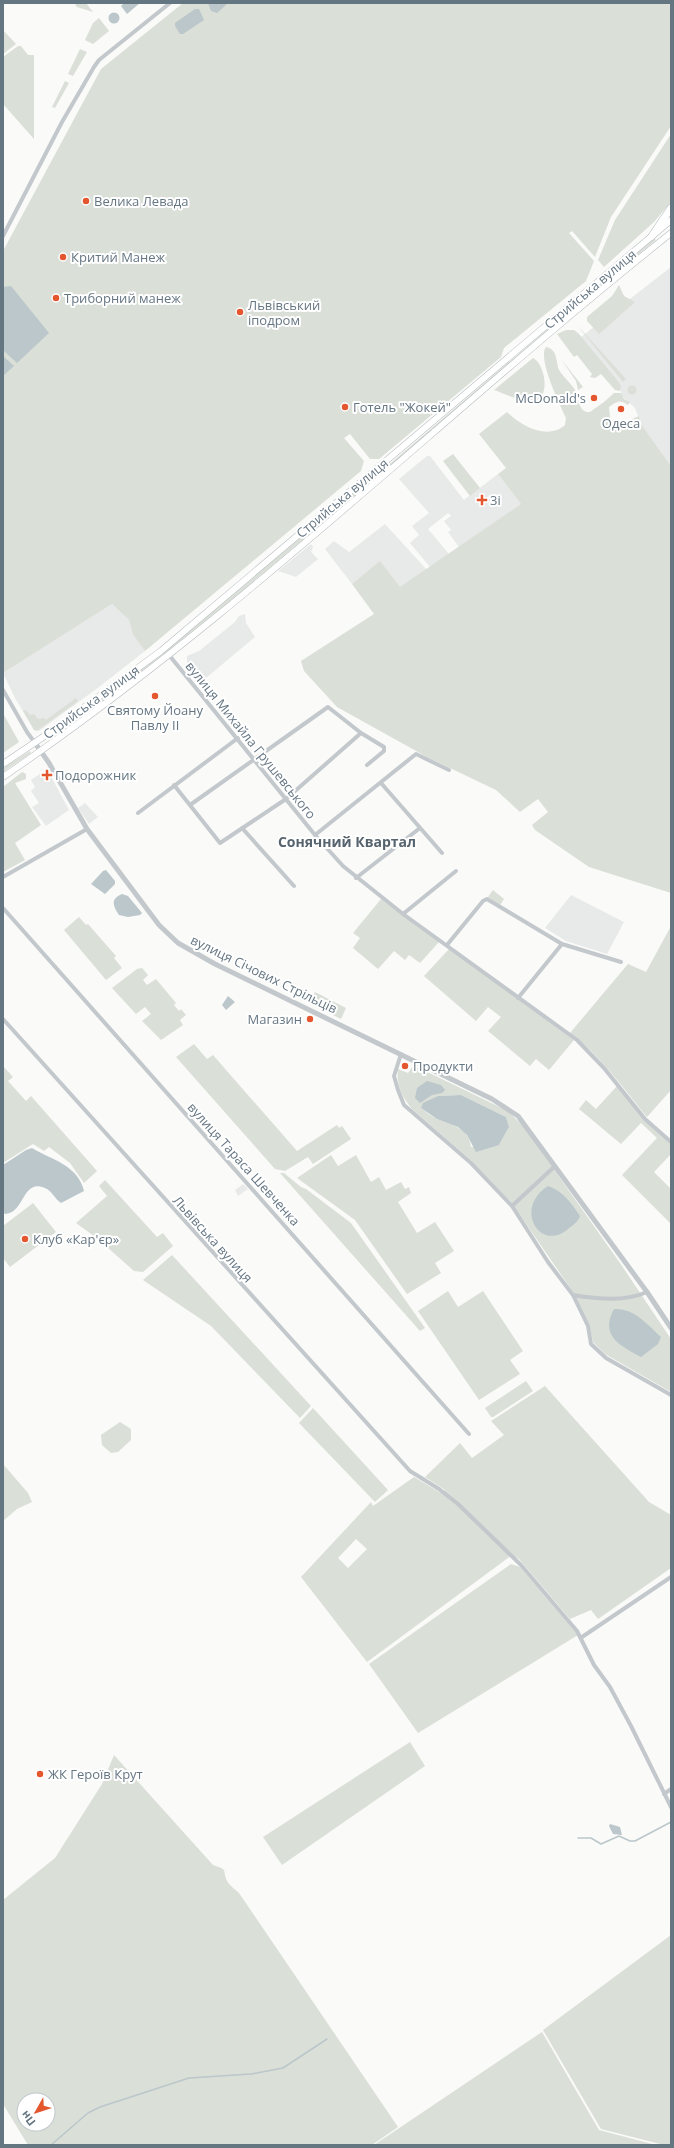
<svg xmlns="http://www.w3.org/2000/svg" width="674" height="2148" font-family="'Open Sans',sans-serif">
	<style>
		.built { fill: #e8e9e9 }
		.green { fill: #dadfd7; fill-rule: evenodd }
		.water { fill: #bbc7cb }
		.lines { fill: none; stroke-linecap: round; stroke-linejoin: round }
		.stream { stroke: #bbc7cb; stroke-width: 1.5 }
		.primary-casing { stroke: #b5babe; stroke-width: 7 }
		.trunk-casing { stroke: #b4b9bd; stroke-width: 8 }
		.minor { stroke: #c3c8cc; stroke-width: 4 }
		.tertiary { stroke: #c3c8cc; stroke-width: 5 }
		.primary { stroke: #fff; stroke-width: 6 }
		.trunk { stroke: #fff; stroke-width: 7 }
		.poi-dot { fill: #e4572e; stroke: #fff; stroke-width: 1.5 }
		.labels { text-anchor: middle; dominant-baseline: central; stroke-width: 4; stroke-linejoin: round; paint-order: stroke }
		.poi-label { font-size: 13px; fill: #657683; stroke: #fff; text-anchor: start }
		.street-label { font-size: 13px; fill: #657683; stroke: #fff }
		.neighbourhood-label { font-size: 14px; font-weight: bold; fill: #57646e; stroke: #fff }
	</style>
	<rect width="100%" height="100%" fill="#fafaf8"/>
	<path class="built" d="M671,267V466L641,424L635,408L622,396L618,381L581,337Z
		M427,456H430L464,500L498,474L521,504L459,547L448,532L451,530L444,521L451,516L448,513L428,529L449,554L430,567L410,543L419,535L412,526L429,513L399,479Z
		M385,524L427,570L400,588L380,562L352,584L325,549L334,541L349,552Z
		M311,544L313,547L311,552L318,559L296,577L278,571Z
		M112,604L129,620L133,635L145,651L99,687L39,731H35L15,698L3,673Z
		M245,614L246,623L255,637L200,683L187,665V656L199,651L235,622L239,616Z
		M47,769L69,810L46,826L32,807L39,803L31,791L35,787L31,780Z
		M85,803L98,817L89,824L78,808Z
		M571,895L624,922L607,954L566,941L545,928Z
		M243,1184L248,1189L238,1196L235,1190Z"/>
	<path class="green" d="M77,3H86L93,12L77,7L75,5Z
		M183,3H671V126L611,217L595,257L572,231L569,233L594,261L586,281L504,348L501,357L379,459H370L350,434L344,438L364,461L361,471L145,651L133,635L129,620L112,604L3,673V251L101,69Z
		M99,18L109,31L93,44L85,40L93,23Z
		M3,30L16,44L3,54Z
		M18,46H21L28,55H34V139L3,104V57Z
		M80,49L87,52L73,76L68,74Z
		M65,81L69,83L55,108L52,107Z
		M671,134V202L654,222L604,267L598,260L615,220Z
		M653,238L656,240L578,304Z
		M619,285L624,296L635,302L599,334L587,321V317L612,296Z
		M557,321H559L558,323L391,466L385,468Z
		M577,325L626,379L623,382Z
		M566,330H574L579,334L618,381L621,386L620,391L615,390L601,374L595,378L590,377L592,374L577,355L574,357L557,334Z
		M546,347C558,349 556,363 559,370C563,377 571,383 575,390C579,398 578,413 590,412L604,402L614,393H621L624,399L630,402L628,405C620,399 617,401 609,407L610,417L619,429L634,418L639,416L641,424L671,466V893L589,867L535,830L532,825L548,812L538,799L520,812L496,790L427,757L337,707L304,671L301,661L374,614L352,584L380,561L400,587L521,504L498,474L506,468L479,434L507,412C520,425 547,441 565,425L566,418C560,405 537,358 546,347Z
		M533,358C544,363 551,395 536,400C523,404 506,394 494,390Z
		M561,359L583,387L578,390L576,381Z
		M627.5 390a4.5 4.5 0 1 1 9 0a4.5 4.5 0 1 1-9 0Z
		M453,454L480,488L470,496L443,461Z
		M373,477H376L375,479L167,654L54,738L52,736L165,651Z
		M76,698L78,701L38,730H34L23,711L26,710L30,715L34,714L38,719L44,718L46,720Z
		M3,713L19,742L3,753Z
		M30,751L31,753L3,772V768Z
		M22,772L26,774V779L15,783L41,825L15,843L25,860L3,872V787Z
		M493,890L504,899L500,905L488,897Z
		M381,899L439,942L420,963L409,955L405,960L394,951L378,969L353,948L360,938L353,933Z
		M79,917L86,925L88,924L116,956L114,958L122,968L106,980L64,930Z
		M671,926V1090L647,1117C623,1088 600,1055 570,1033L628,964L646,972Z
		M449,949L574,1040L549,1070L536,1059L530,1066L488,1031L501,1017L488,1007L476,1021L424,976Z
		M142,968L148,975L143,980L147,985L156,979L176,1003L174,1005L179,1011L181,1009L186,1015L180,1020L183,1025L161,1040L142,1021L151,1014L145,1007L136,1014L112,988L137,969Z
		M315,992L346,1008L341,1019L309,1003Z
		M194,1044L207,1059L213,1055L297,1151L337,1125L339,1128L342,1126L351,1139L313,1164L308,1157L285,1171L275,1169L176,1057Z
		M3,1066L13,1077L8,1081L26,1101L31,1096L97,1171L84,1183L70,1163L49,1147L44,1151L33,1144L3,1163Z
		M415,1066L508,1111L524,1127L620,1263L671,1339V1392L605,1354L593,1342L590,1328L573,1292L511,1202L473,1162L412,1109C402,1097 396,1085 398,1069L408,1073L412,1067ZM461,1095L506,1117L509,1127L499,1145L471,1147C469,1128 452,1125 437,1119C431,1116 426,1112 421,1108L438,1096Z
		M617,1086L643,1119L671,1143V1154L654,1172L671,1189V1224L622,1175L657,1138L641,1123L621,1144L579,1109L586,1100L596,1109Z
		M331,1155L338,1166L356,1155L371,1182L379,1177L386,1190L401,1182L405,1189L409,1187L411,1193L398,1202L417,1233L435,1222L454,1251L435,1263L441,1273L407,1294L355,1220L297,1178Z
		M280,1173H284L301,1187L306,1189L351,1223L425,1328L420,1331Z
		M105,1180L157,1237L163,1233L173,1246L143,1272L134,1271L98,1239L76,1223L107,1196L99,1186Z
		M33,1203L56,1232L10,1267L3,1258V1226Z
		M172,1255L311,1406L300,1418L211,1326L143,1280Z
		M448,1291L458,1307L483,1291L523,1351L510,1360L520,1374L479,1400L418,1311Z
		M526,1381L533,1391L493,1417H491L485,1408Z
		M545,1386L649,1502L671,1515V1568L598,1619L591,1610L570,1619L519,1559L512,1555L367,1662L301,1577L371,1502L373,1506L414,1477L441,1493L445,1490L425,1477L460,1443L472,1458L504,1435L491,1421ZM356,1539L367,1549L348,1568L338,1558Z
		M313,1408L388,1490L375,1502L299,1423Z
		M120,1422L131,1429V1440L118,1452L111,1453L102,1445L101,1435Z
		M3,1464L28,1493L32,1502L17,1509L3,1521Z
		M511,1564L520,1567L578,1635L418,1733L369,1664Z
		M410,1742L425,1766L282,1865L263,1837Z
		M114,1755L213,1865C229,1870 222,1870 227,1881C229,1885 236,1890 239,1893L398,2127L372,2145H28L3,2104V1900L55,1858L102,1784ZM24,2100H48V2124H24Z
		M671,1935V2145H664L601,2129L543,2030Z
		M542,2032L599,2130L656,2145H374Z"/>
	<path class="water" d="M124,3H140L127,14L121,6Z
		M208,3H228L217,13L211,11Z
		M195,9H199L204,20L183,34H180L175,26V23Z
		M108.5 18a5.5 5.5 0 1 1 11 0a5.5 5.5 0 1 1-11 0Z
		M11,286L49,333L17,363L3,350V287Z
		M3,356L14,366L3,376Z
		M106,870L115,881V884L105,894L91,884L103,871Z
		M122,894L128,896L142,913L140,915L128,917L119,915C113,906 110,899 122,894Z
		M228,996L235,1002L226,1010L222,1005Z
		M427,1081L441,1085L445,1090L442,1093L432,1095L420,1103L415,1098L417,1088Z
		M461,1095L506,1117L509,1127L499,1145L476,1152L467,1135L458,1127L437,1119L421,1108L423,1103L438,1096Z
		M32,1148C52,1160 78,1165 84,1191L61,1203C55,1199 52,1191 45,1188C22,1178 25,1213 5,1214L3,1212V1165L26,1150Z
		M548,1186C563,1191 571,1203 580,1216C578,1222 573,1225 568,1229C540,1253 513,1208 548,1186Z
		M614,1309C634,1308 647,1324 661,1337L658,1344L641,1357C621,1346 599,1336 614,1309Z
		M610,1824L620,1827L622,1835L613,1834L609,1826Z"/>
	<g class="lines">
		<path class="stream" d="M578,1838H591L601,1844L619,1836L630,1841H635L671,1822
			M51,2145L88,2113L100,2107L189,2078L251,2074L283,2068L327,2039"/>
		<g class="primary-casing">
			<path id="primary" d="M3,764L49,733L161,651L671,220
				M3,777C241,615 446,412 671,233"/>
		</g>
		<g class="trunk-casing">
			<path id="trunk" d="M652,236L671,208"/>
		</g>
		<path class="minor" d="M3,236L62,122L94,67L99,60L170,3
			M169,655L315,835L343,866L403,914L577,1040L604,1068L645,1119L671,1142
			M3,690L27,732L35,743
			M381,783L442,853
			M174,785L220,843L286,799L361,733
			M190,805L328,707L361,733L384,747V751L367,765
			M138,813L238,738
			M242,828L294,886
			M315,835L416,754L449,770
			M3,877L87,829
			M356,878L420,828
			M3,908L469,1434
			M403,914L456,871
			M447,945L483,901L487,899L562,944L621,962
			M518,998L562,944
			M3,1019L410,1471L439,1489L458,1504L521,1565L577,1631L594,1665L610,1687L631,1726L671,1807
			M401,1054L394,1076L398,1090L404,1105L471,1163L512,1206L548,1262L573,1295L588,1326L591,1344L606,1358L671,1395
			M512,1206L555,1166
			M573,1295C597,1299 625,1302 647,1292
			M582,1637L671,1577
			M664,1794L671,1789"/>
		<path class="tertiary" d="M35,743L49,763L87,829L159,925L178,943L215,964L492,1099L518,1116L647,1292L671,1328"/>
		<use href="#primary" class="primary"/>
		<use href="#trunk" class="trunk"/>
	</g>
	<g class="poi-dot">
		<circle cx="86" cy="201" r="4"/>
		<circle cx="63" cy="257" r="4"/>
		<circle cx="56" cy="298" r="4"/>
		<circle cx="240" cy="312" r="4"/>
		<circle cx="594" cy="398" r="4"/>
		<circle cx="345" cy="407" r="4"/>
		<circle cx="621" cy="409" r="4"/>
		<path d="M480 494h4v4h4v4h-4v4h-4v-4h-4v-4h4z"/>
		<circle cx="155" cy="696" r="4"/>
		<path d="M45 769h4v4h4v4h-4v4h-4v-4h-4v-4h4z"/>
		<circle cx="310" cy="1019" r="4"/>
		<circle cx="405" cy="1066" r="4"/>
		<circle cx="25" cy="1239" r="4"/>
		<circle cx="40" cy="1774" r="4"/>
	</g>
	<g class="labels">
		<g class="poi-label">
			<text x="94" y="201">Велика Левада</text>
			<text x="71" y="257">Критий Манеж</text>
			<text x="64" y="298">Триборний манеж</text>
			<text x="248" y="305">Львівський<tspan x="248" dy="15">іподром</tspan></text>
			<text x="586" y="398" text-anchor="end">McDonald's</text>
			<text x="353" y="407">Готель "Жокей"</text>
			<text x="621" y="423" text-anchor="middle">Одеса</text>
			<text x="490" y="500">3і</text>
			<text x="155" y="710" text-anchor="middle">Святому Йоану<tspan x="155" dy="15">Павлу ІІ</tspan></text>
			<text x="55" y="775">Подорожник</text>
			<text x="302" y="1019" text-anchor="end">Магазин</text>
			<text x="413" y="1066">Продукти</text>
			<text x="33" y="1239">Клуб «Кар'єр»</text>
			<text x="48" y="1774">ЖК Героїв Крут</text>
		</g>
		<g class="street-label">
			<text transform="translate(590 289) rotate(-40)">Стрийська вулиця</text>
			<text transform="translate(342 498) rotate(-40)">Стрийська вулиця</text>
			<text transform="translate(91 702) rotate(-36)">Стрийська вулиця</text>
			<text transform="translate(251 740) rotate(51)">вулиця Михайла Грушевського</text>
			<text transform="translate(264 974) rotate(26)">вулиця Січових Стрільців</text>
			<text transform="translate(244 1164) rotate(48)">вулиця Тараса Шевченка</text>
			<text transform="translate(213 1239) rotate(48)">Львівська вулиця</text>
		</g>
		<g class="neighbourhood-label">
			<text x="347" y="841">Сонячний Квартал</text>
		</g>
	</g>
	<rect width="674" height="2148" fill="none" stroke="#657683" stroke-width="8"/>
	<g transform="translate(36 2112) rotate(231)"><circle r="19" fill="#ffffff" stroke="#c1c8cd"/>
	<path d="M0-3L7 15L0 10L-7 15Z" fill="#e4572e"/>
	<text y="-6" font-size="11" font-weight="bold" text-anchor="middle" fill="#657683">Пн</text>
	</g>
</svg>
